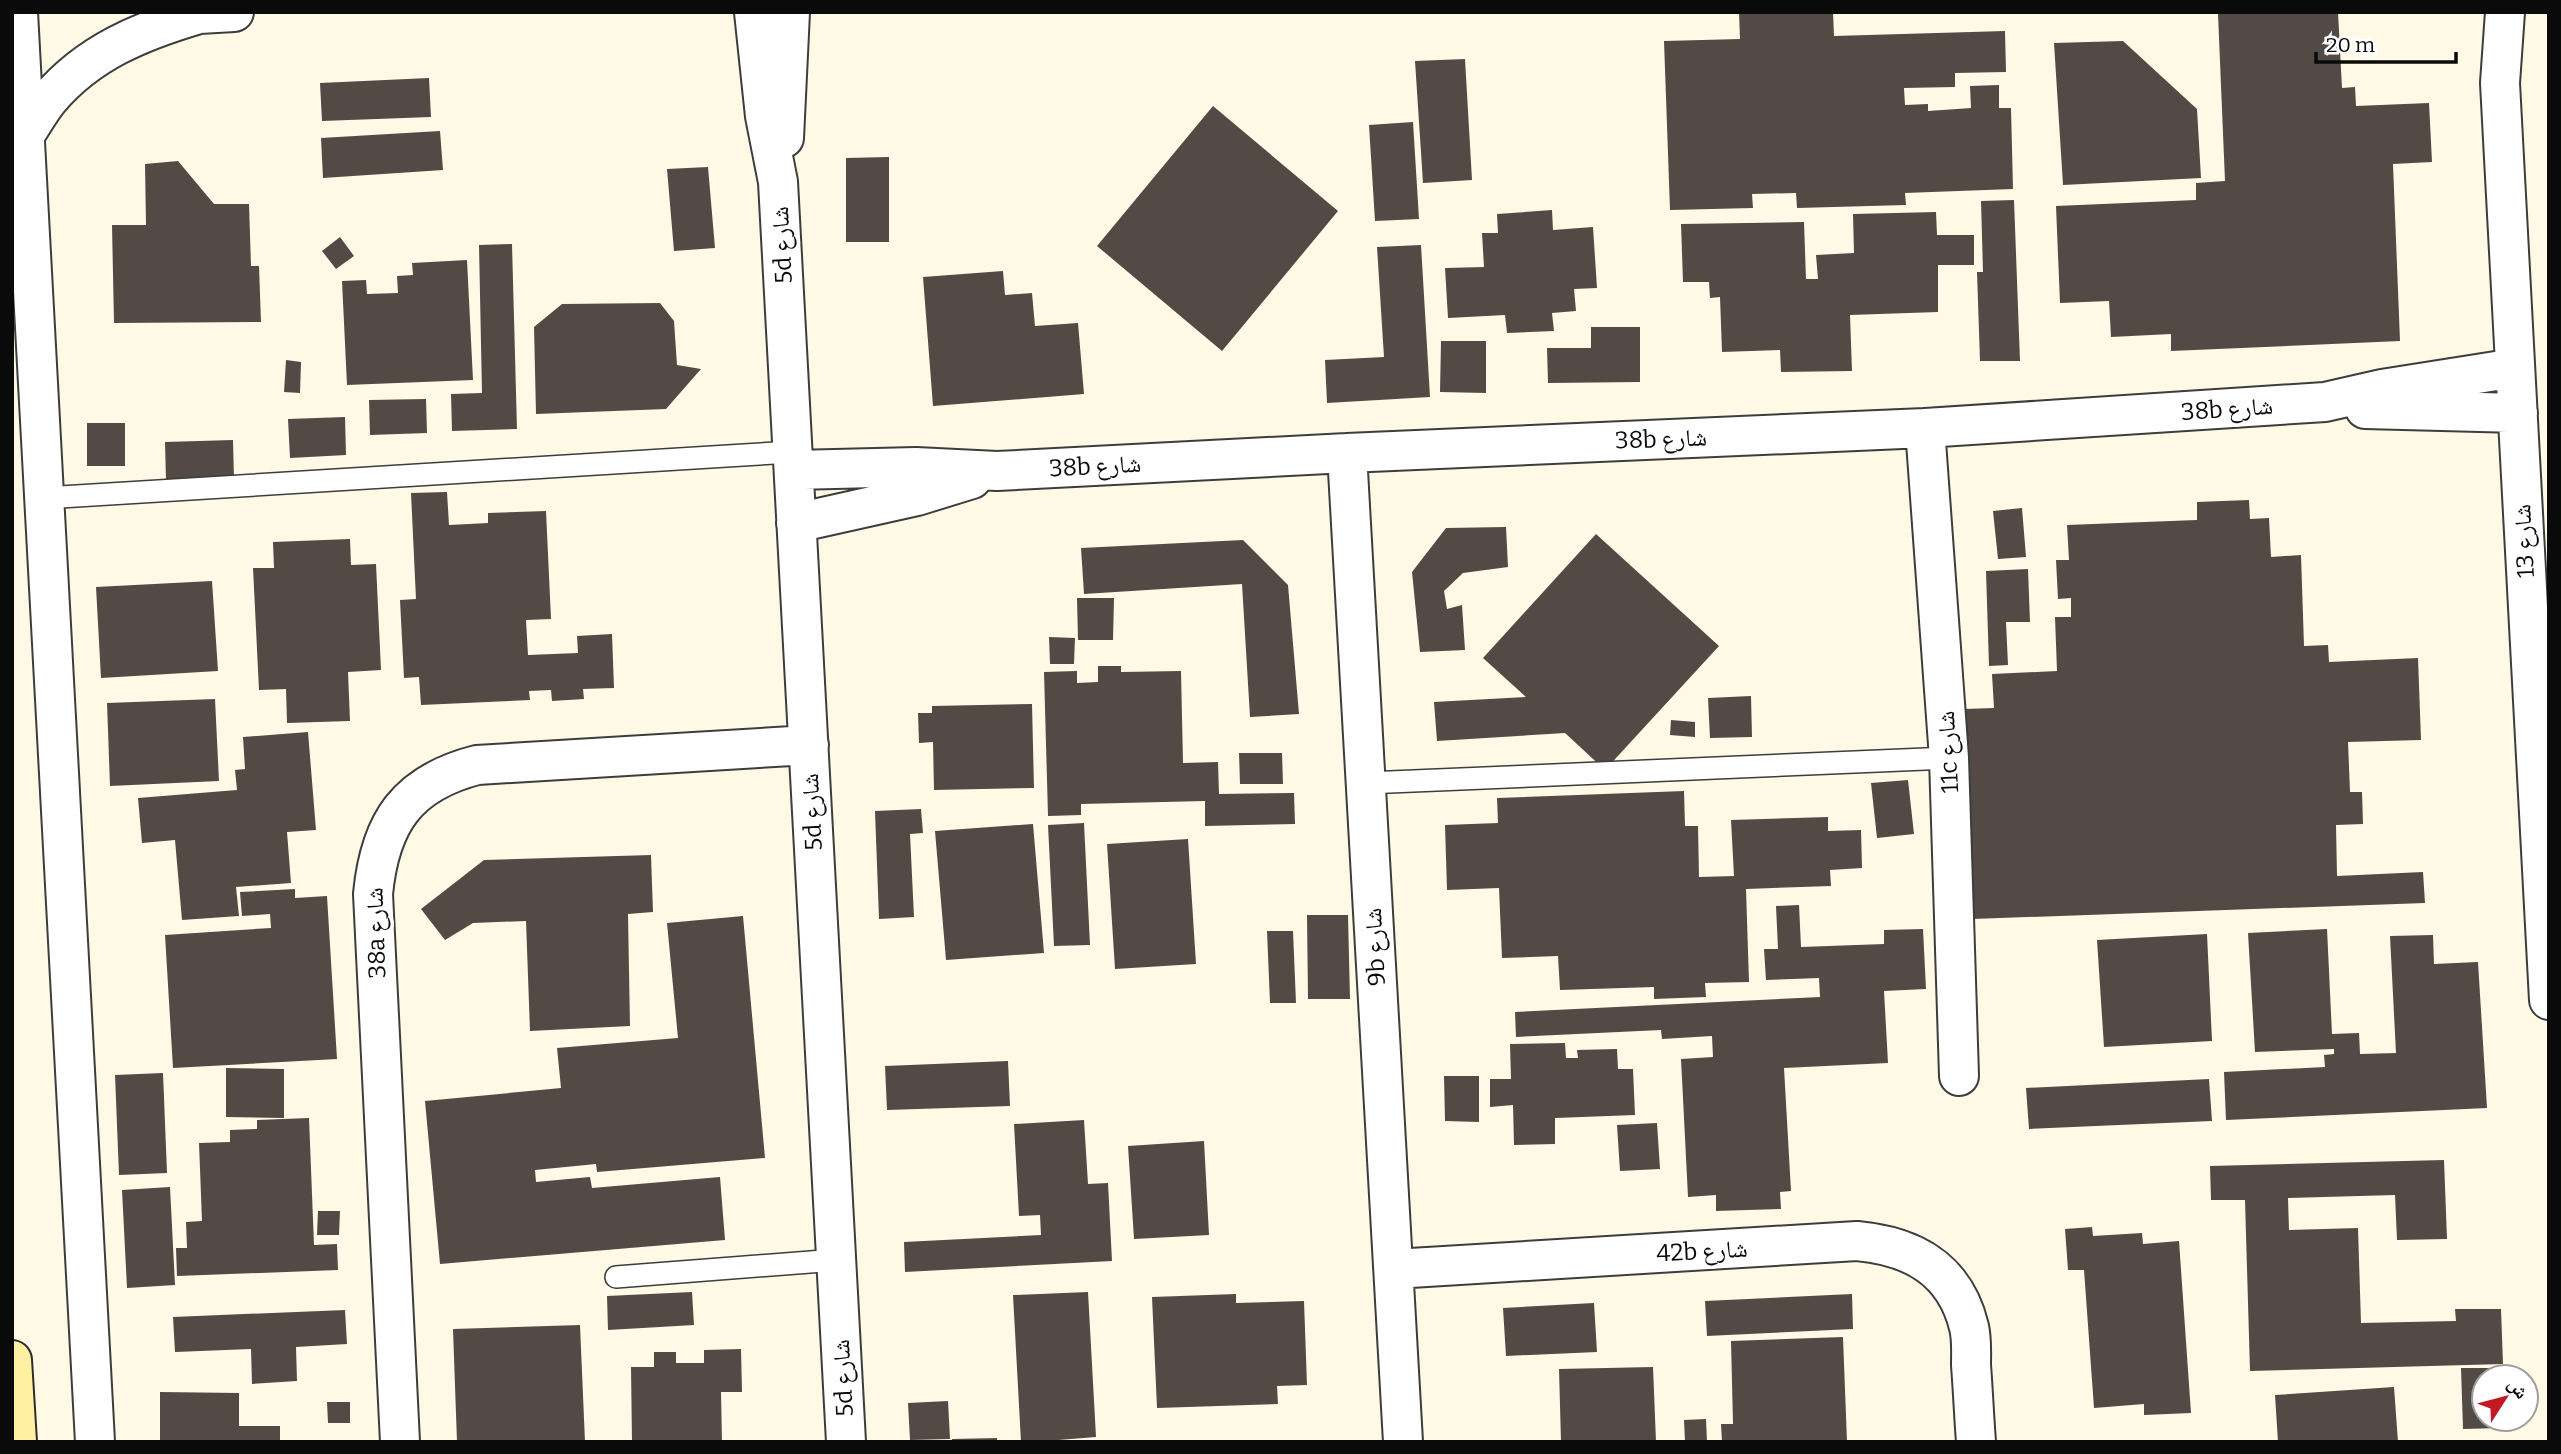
<svg xmlns="http://www.w3.org/2000/svg" width="2561" height="1454" font-family="Bitter,'Noto Naskh Arabic',serif">
	<style>
		.building { fill: #534a45 }
		.lines { fill: none; stroke-linecap: round; stroke-linejoin: round }
		.lane-casing { stroke: #3d3d3d; stroke-width: 24 }
		.street-casing { stroke: #3d3d3d; stroke-width: 42 }
		.secondary-casing { stroke: #2c2c2c; stroke-width: 42 }
		.lane { stroke: #fff; stroke-width: 21 }
		.street { stroke: #fff; stroke-width: 38 }
		.secondary { stroke: #fff1a1; stroke-width: 38 }
		.labels { text-anchor: middle; dominant-baseline: central; stroke-width: 7; stroke-linejoin: round; paint-order: stroke }
		.street-label { font-size: 24px; fill: #0a0a0a; stroke: #fff }
	</style>
	<rect width="100%" height="100%" fill="#fff9e6"/>
	<path class="building" d="M1739,12H1833L1834,36L2005,31L2006,72L1955,73V87L1904,88L1905,105L1928,104V111L1971,108L1970,86L1999,85V108H2011L2013,189L1905,193L1906,205L1797,208L1796,193L1752,194L1753,208L1670,210L1664,41L1740,39Z
		M2261,12H2338L2342,88L2355,87L2356,106L2429,103L2432,162L2393,164L2400,341L2171,351V334L2111,337L2109,301L2060,303L2056,206L2196,200V183L2225,181L2218,14Z
		M2123,41L2197,109L2201,178L2063,185L2054,43Z
		M1465,59L1472,180L1423,183L1415,61Z
		M429,78L431,117L322,121L320,83Z
		M1213,106L1338,211L1222,351L1097,246Z
		M1413,122L1419,219L1375,221L1369,125Z
		M440,131L443,170L323,178L321,138Z
		M889,157V242H846V158Z
		M178,161L214,204H249L251,266H259L261,322L114,323L112,225H146L145,164Z
		M708,167L715,248L674,251L667,169Z
		M2014,200L2020,361H1980L1977,272H1983L1981,201Z
		M1552,210L1553,230L1593,227L1597,288L1574,289L1576,311L1552,313L1554,331L1507,333L1505,315L1448,318L1445,268L1484,267L1482,233H1498L1497,214Z
		M1936,212L1937,235H1974V265H1938V312L1850,315L1852,371L1781,372L1780,350L1722,352L1720,297L1710,298L1709,282H1683L1681,224L1804,222L1806,279H1818L1816,255L1854,253L1853,214Z
		M340,237L354,256L336,269L322,251Z
		M512,244L517,429L452,431L451,394L482,393L479,245Z
		M1421,245L1430,397L1327,403L1325,360L1384,357L1377,247Z
		M467,260L473,380L347,385L342,281L366,280L367,294L398,293L397,276L413,275L412,263Z
		M1003,271L1005,295L1032,293L1035,326L1078,323L1084,394L933,406L923,277Z
		M660,303L674,321L677,365L701,369L666,409L536,414L534,327L562,304Z
		M1591,327H1640V382L1548,383L1547,348H1591Z
		M1441,341H1486V393L1440,392Z
		M286,360L301,362L300,393L284,392Z
		M426,399L427,433L370,435L369,400Z
		M345,417L346,455L290,458L288,419Z
		M87,423H125V466H87Z
		M233,440L234,479L166,481L165,442Z
		M447,492L449,525L488,523V513L546,511L551,619L526,620L528,655L578,653L577,636L612,634L614,688L583,689L584,699L552,701L551,690L529,691L530,700L421,705L419,677L404,678L400,600L416,599L411,493Z
		M2249,500L2250,519L2269,518L2271,557L2301,555L2304,646L2328,645L2329,662L2418,658L2421,740L2348,742L2350,792H2362L2363,824L2336,825L2337,876L2423,872L2425,903L1972,919L1964,709L1994,708L1992,674L2057,671L2055,617H2071V598L2058,599L2056,560H2069L2067,525L2197,520V502Z
		M2022,508L2026,557L1998,559L1993,511Z
		M1506,527L1508,567L1463,573L1444,591L1447,609L1462,605L1465,650L1420,652L1412,572L1446,528Z
		M1596,534L1719,646L1605,770L1565,733L1437,741L1434,702L1526,697L1483,658Z
		M350,539L351,565L376,564L381,670L348,672L350,721L287,723L286,689L259,690L253,568H274L273,542Z
		M1243,540L1288,585L1299,714L1250,717L1242,584L1084,594L1081,548Z
		M2028,569L2030,622H2006L2008,665L1989,666L1986,571Z
		M212,581L218,671L101,678L96,587Z
		M1077,598H1114L1113,640H1078Z
		M1049,637L1075,638L1074,664H1050Z
		M1098,666H1121V672L1181,671L1183,763L1218,762L1219,794L1294,793L1295,824L1205,826V801L1081,804V815L1048,816L1044,672L1077,671V683L1098,682Z
		M1751,696L1752,737L1710,738L1708,698Z
		M215,699L219,781L110,786L107,703Z
		M1032,704L1034,788L934,790L933,742L919,743L918,713H932V706Z
		M1671,720L1695,722V737L1670,735Z
		M308,732L316,830L287,832L291,883L236,887L239,916L182,920L175,840L142,843L138,798L237,790L235,770L245,769L243,737Z
		M1239,753H1282L1283,784H1240Z
		M1908,780L1914,834L1877,838L1871,783Z
		M1684,791L1685,826H1698L1699,877L1734,876L1731,820L1828,817V831L1861,830L1862,868L1830,870L1831,886L1746,889L1749,982L1705,983L1706,997L1654,999V987L1560,990L1558,956L1502,958L1499,888L1447,890L1445,825L1498,823L1497,798Z
		M921,809L923,833L910,834L914,917L879,919L875,811Z
		M1084,823L1090,945L1054,946L1048,825Z
		M1033,824L1044,953L946,960L935,831Z
		M1188,839L1196,964L1115,969L1107,844Z
		M651,855L653,912L628,914L630,1026L530,1031L526,921L473,923L445,940L421,909L484,860Z
		M295,889V898L327,896L337,1059L173,1068L165,935L271,928L270,914L242,916L240,892Z
		M1799,905L1801,947L1884,944V930L1923,929L1926,989L1884,991L1888,1063L1784,1068L1791,1191L1780,1192L1781,1209L1716,1211V1195L1688,1197L1681,1059L1713,1057L1712,1036L1662,1039L1661,1030L1516,1037L1515,1012L1820,997L1819,978L1766,980L1764,949H1778L1776,906Z
		M1307,915H1348L1350,999H1308Z
		M743,916L765,1158L597,1172L596,1164L535,1170L536,1182L590,1177L592,1188L720,1177L725,1240L440,1264L425,1101L561,1088L557,1048L678,1038L667,923Z
		M2327,929L2332,1034L2359,1033L2360,1054L2396,1053L2390,936L2433,935L2434,964L2478,962L2487,1108L2226,1120L2224,1072L2325,1067L2324,1055L2334,1054V1049L2255,1052L2248,933Z
		M1267,931H1293L1296,1003H1270Z
		M2207,934L2212,1041L2104,1047L2097,940Z
		M1565,1043L1566,1058H1578L1577,1050L1617,1049L1618,1069H1633L1635,1115L1555,1118V1144L1514,1145L1513,1105L1490,1107V1079H1511L1510,1044Z
		M1008,1061L1010,1106L887,1110L885,1066Z
		M226,1068L284,1069V1118L226,1117Z
		M163,1073L167,1173L119,1175L115,1075Z
		M1444,1076H1479V1122L1445,1121Z
		M2209,1079L2212,1121L2029,1129L2026,1088Z
		M309,1118L314,1245L337,1244L338,1270L177,1276L176,1248H187L186,1222L202,1221L199,1143L230,1142V1130L257,1129V1120Z
		M1084,1120L1088,1184L1108,1183L1112,1261L905,1272L904,1242L1041,1235L1040,1215L1019,1216L1014,1124Z
		M1657,1123L1660,1169L1620,1171L1617,1125Z
		M1204,1141L1209,1235L1134,1239L1128,1146Z
		M2444,1160L2447,1239L2397,1240L2395,1195L2288,1198L2289,1230L2358,1228L2361,1323L2456,1321L2455,1309H2501L2503,1364L2250,1371L2245,1200H2211L2210,1166Z
		M170,1187L175,1285L127,1288L122,1190Z
		M318,1211H340L339,1235H317Z
		M2092,1227L2093,1236L2142,1233L2143,1244L2179,1241L2191,1413L2144,1415V1404L2094,1408L2084,1270H2068L2065,1229Z
		M692,1292L694,1325L608,1330L607,1296Z
		M1088,1292L1096,1437L1058,1440L1059,1442H1021L1013,1295Z
		M1236,1294V1303L1304,1301L1307,1385L1277,1386L1278,1404L1157,1408L1152,1297Z
		M1852,1294L1853,1329L1707,1336L1705,1301Z
		M1594,1303L1597,1352L1506,1356L1503,1308Z
		M345,1310L347,1344L296,1347L297,1381L252,1384L251,1349L175,1352L173,1317Z
		M580,1325L585,1442H457L453,1329Z
		M1843,1337L1847,1442H1722L1721,1424H1733L1731,1341Z
		M741,1349L742,1392H721L722,1442H632L631,1367H654V1352H676V1363H704V1350Z
		M1653,1367L1656,1442H1561L1559,1369Z
		M2461,1368H2500V1377H2484V1419H2502V1428L2463,1429Z
		M2394,1387L2398,1442H2278L2275,1395Z
		M160,1392L239,1393V1426H280V1442H160Z
		M948,1401L950,1439L910,1440L908,1403Z
		M327,1402H350V1423H328Z
		M1706,1419L1707,1442H1685L1684,1420Z
		M997,1438V1442H952V1439Z"/>
	<g class="lines">
		<g class="lane-casing">
			<path id="lane" d="M44,498L792,452
				M1366,783L1949,758
				M616,1277L836,1260"/>
		</g>
		<g class="street-casing">
			<path id="street" d="M18,12L95,1442
				M186,12L199,14L234,12
				M754,12L765,116L778,182L846,1442
				M2505,12L2500,83L2549,1000
				M25,135C33,123 40,110 49,99C89,52 141,31 199,14
				M784,138L790,12
				M2365,409L2518,413
				M1925,428L1949,758L1959,1076
				M1347,453L1403,1442
				M794,470L916,467L997,471L1347,453L1925,428L2325,402L2382,389L2515,368
				M796,523L917,496L972,479
				M1394,1269L1857,1241C1912,1246 1955,1269 1969,1327C1972,1339 1971,1353 1971,1365C1973,1391 1974,1416 1976,1442
				M400,1442L373,894C380,822 407,783 477,765L809,745"/>
		</g>
		<g class="secondary-casing">
			<path id="secondary" d="M12,1360L17,1442"/>
		</g>
		<use href="#lane" class="lane"/>
		<use href="#street" class="street"/>
		<use href="#secondary" class="secondary"/>
	</g>
	<g class="labels">
		<g class="street-label">
			<text transform="translate(782 245) rotate(-93)">5d شارع</text>
			<text transform="translate(2227 409) rotate(-4)">38b شارع</text>
			<text transform="translate(1661 439) rotate(-2)">38b شارع</text>
			<text transform="translate(1095 466) rotate(-3)">38b شارع</text>
			<text transform="translate(2524 541) rotate(-93)">شارع 13</text>
			<text transform="translate(1948 752) rotate(-93)">11c شارع</text>
			<text transform="translate(812 812) rotate(-93)">5d شارع</text>
			<text transform="translate(376 933) rotate(-92)">38a شارع</text>
			<text transform="translate(1375 947) rotate(-93)">9b شارع</text>
			<text transform="translate(1702 1251) rotate(-3)">42b شارع</text>
			<text transform="translate(843 1378) rotate(-93)">5d شارع</text>
		</g>
	</g>
	<rect width="2561" height="1454" fill="none" stroke="#0a0a0a" stroke-width="28"/>
	<g transform="translate(2505 1398) rotate(54)"><circle r="33" fill="#ffffff" stroke="#9d9d9d" stroke-width="2"/>
	<path d="M0-5L12 26L0 18L-12 26Z" fill="#c21927"/>
	<text y="-10" font-size="19" font-weight="bold" text-anchor="middle" fill="#0a0a0a">ش</text>
	</g>
	<path d="M2316 52v10h140v-10" fill="none" stroke="#0a0a0a" stroke-width="3.5"/>
	<text x="2326" y="52" font-size="21" fill="#0a0a0a" stroke="#ffffff" stroke-width="5" paint-order="stroke">20 m</text>
</svg>
